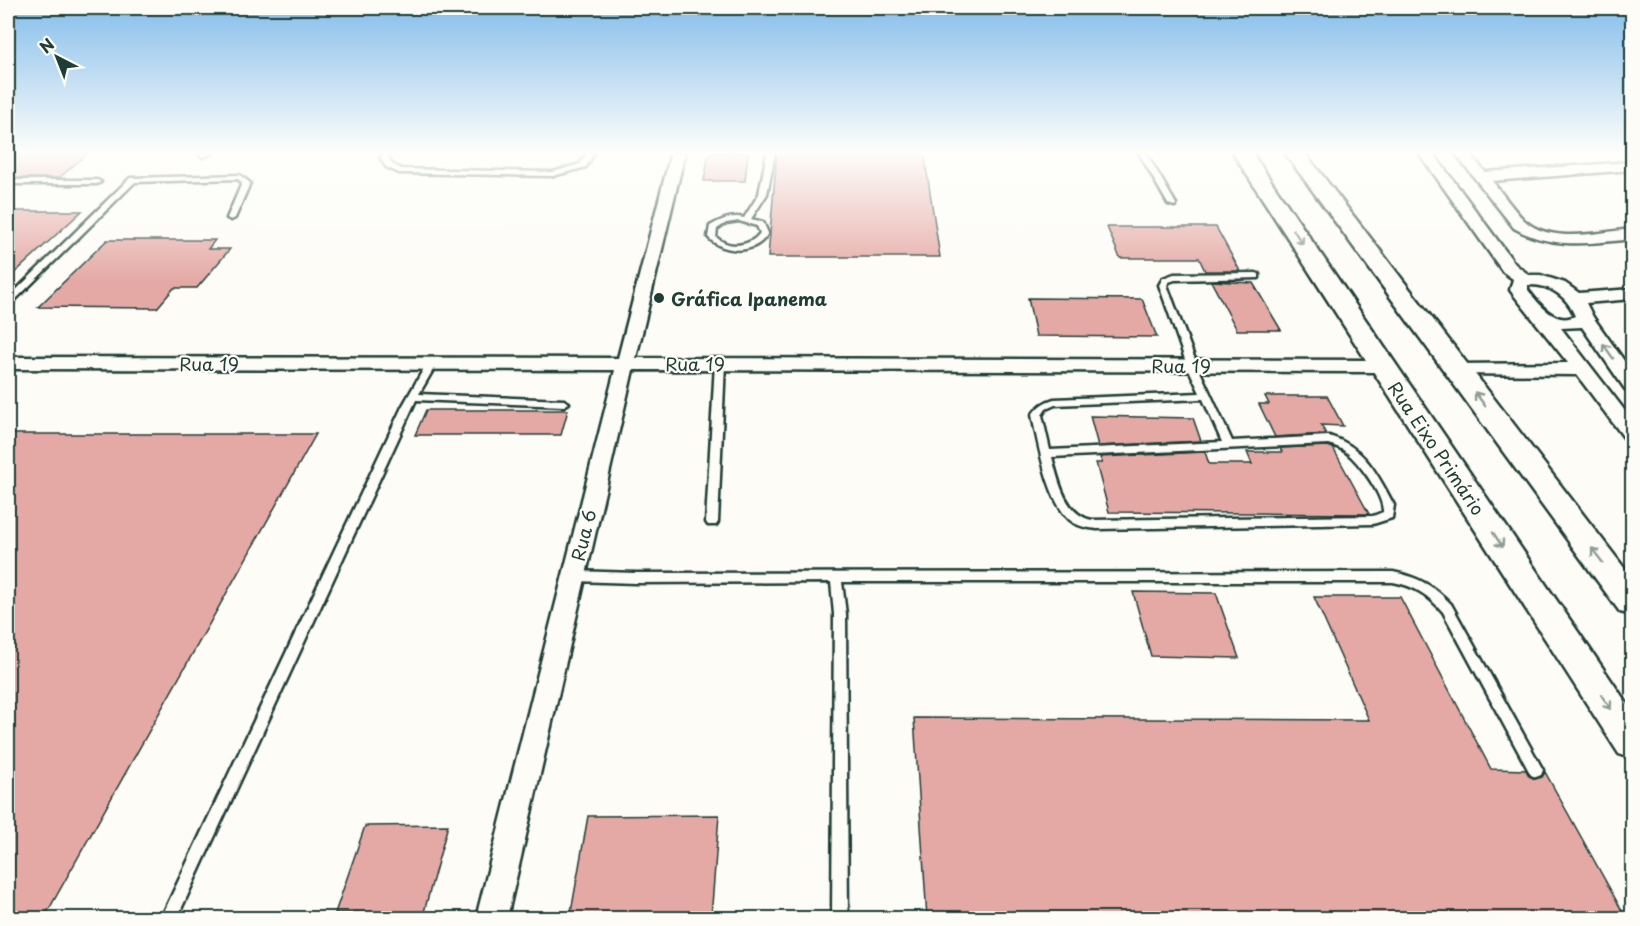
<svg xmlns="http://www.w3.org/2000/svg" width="1640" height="926" font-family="'Playpen Sans',sans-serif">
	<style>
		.building { fill: #e4a9a5; stroke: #1f3d34; stroke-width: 1.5 }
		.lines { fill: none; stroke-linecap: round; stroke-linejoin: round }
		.lane-casing { stroke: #1f3d34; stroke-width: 5 }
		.street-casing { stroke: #1f3d34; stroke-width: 5 }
		.secondary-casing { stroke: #1f3d34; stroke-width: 5 }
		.lane { fill: #fdfcf7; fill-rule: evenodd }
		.street { fill: #fdfcf7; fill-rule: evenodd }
		.secondary { fill: #fdfcf7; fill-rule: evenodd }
		.oneway { stroke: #8e9c96 }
		.poi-dot { fill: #1f3d34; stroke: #fdfcf7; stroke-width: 2 }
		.labels { text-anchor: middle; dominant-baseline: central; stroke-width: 4.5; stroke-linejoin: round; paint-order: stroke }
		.poi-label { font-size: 18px; font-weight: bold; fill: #1f3d34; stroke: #fdfcf7; text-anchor: start }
		.street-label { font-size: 18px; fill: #1f3d34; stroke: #fdfcf7 }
	</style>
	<rect width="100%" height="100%" fill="#fdfcf7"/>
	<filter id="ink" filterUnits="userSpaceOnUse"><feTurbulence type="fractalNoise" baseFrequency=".0167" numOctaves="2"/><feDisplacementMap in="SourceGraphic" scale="12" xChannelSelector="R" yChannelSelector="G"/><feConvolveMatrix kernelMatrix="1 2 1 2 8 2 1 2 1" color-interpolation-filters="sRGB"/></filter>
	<g filter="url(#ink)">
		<path class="building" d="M22,153H88L59,178H8V164Z
			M709,153H748L745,181H704Z
			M777,153H924L940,257H768Z
			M8,211H82L8,279Z
			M1107,227H1216L1240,271H1205L1199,258H1120Z
			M107,240H215L208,249H230L197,288H174L157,308L38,307Z
			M1211,281L1253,283L1281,330H1237Z
			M1028,298L1142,299L1157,337L1036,336Z
			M1265,396H1327L1343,426L1321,425L1326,434L1275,437L1259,404H1269Z
			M426,410H568L561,435H415Z
			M1090,416L1193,418L1201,441L1098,446Z
			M8,434H316L44,918H8Z
			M1328,446L1333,448L1369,514L1109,512L1096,463H1102L1100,457L1205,452L1209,464H1252L1247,452H1282L1280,448Z
			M1133,592L1216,593L1239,658L1151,656Z
			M1314,597H1400L1491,769L1526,770L1529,776L1535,779L1542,777L1545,772L1626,918H927L914,718L1369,720Z
			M719,815L711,918H570L588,816Z
			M448,825L424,912L335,913L365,826Z"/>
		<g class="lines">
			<g class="lane-casing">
				<path id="lane" d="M203,153H213L203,157L199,155Z
					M384,153H390L388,157L392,164L401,169L553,172L580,164L587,153H594L586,167L553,176L399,173L386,167L380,157Z
					M767,153H775L767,194L751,219L763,222L768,233C757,255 723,254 708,237L710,226C721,220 731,215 744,218L759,194ZM739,221L757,226L760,233C750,247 728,249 716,237L717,229L726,223Z
					M1139,153H1146L1176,204L1175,206L1168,204Z
					M240,175L250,183L235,218L231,220L227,218L242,183L238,179L135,182L11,304H8V298L130,178Z
					M8,180H97L101,182L97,184H8Z
					M1256,273L1259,274V278L1175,280L1169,282L1167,285L1197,365L1232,441L1329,436C1365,447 1377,474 1394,505L1392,518L1373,524L1097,529C1090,528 1081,527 1074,523C1049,508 1038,443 1032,415C1038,406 1044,402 1054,399L1200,393L1187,365L1159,285L1163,278L1174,274ZM1203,399L1222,442L1050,450L1042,415L1046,409L1055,405ZM1328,444C1335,446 1341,448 1346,452C1359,462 1384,496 1383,512L1373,516L1092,520C1065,515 1058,480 1052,457Z
					M432,360L437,363L419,394L564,400L569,403L564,406L416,400L177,918H161L402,407L427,363Z
					M720,360L725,363L718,522L716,525H708L706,522L715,363Z
					M573,571L636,573L1393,572C1418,577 1434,586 1451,604L1543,770L1541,775L1536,777L1531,775L1443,612C1428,595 1415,586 1393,582H842L846,614L848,918H832L834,614L831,582L636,583L573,581L569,579L567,576L569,573Z"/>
			</g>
			<g class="street-casing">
				<path id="street" d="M671,153H685L636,358L1383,360L1390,362L1392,366L1390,370L1383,372L633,370L507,918H476L615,370L8,369V357L618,358Z
					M1419,153H1433L1515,264L1529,275H1540L1565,283L1579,293L1632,289V299L1586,303L1593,317L1632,372V391L1625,389L1582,327L1561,328L1632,420V441L1625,439L1577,375L1451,374L1449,370L1451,366L1458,364L1568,363L1513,294L1510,290L1513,279L1503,272ZM1528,285C1550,284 1567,296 1575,316C1555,326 1538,303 1528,290Z
					M1455,153H1469L1485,172L1632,162V170L1492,181C1503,194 1512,208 1524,220C1550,245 1601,232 1632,229V239C1592,243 1552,250 1514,228Z"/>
			</g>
			<g class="secondary-casing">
				<path id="secondary" d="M1233,153H1252L1632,711V759L1619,754Z
					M1285,153H1305L1632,578V615L1620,612Z"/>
			</g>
			<use href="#lane" class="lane"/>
			<use href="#street" class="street"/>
			<use href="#secondary" class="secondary"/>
		</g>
		<defs><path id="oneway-shaft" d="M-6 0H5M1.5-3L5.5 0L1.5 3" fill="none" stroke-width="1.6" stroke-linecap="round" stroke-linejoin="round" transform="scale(1.5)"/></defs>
		<g class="oneway">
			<use href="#oneway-shaft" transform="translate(1298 237) rotate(57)"/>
			<use href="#oneway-shaft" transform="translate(1608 351) rotate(-125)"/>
			<use href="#oneway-shaft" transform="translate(1480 399) rotate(-127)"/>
			<use href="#oneway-shaft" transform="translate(1498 540) rotate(56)"/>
			<use href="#oneway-shaft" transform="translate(1597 555) rotate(-127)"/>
			<use href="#oneway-shaft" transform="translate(1606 702) rotate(56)"/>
		</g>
	</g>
	<linearGradient id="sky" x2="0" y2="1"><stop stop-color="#84bdeb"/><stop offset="0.54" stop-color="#fefefb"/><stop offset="1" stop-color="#fefefb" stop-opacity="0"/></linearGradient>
	<rect width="1640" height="282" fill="url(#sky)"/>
	<circle class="poi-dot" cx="659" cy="298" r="6"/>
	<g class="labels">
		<g class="poi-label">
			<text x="671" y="298">Gráfica Ipanema</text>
		</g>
		<g class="street-label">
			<text x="209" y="363">Rua 19</text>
			<text x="695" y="363">Rua 19</text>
			<text x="1181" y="365">Rua 19</text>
			<text transform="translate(1437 448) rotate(56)">Rua Eixo Primário</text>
			<text transform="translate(583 535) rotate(-76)">Rua 6</text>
		</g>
	</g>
	<rect width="1640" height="926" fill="none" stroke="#fdfcf7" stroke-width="30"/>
	<rect x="15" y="15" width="1610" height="896" fill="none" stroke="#1f3d34" stroke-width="2" filter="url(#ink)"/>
	<g transform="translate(57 57) rotate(318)" stroke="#fdfcf7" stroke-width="4.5" paint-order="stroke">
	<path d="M0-4.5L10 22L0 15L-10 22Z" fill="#1f3d34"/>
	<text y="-9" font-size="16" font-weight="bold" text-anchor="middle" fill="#1f3d34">N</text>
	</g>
</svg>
